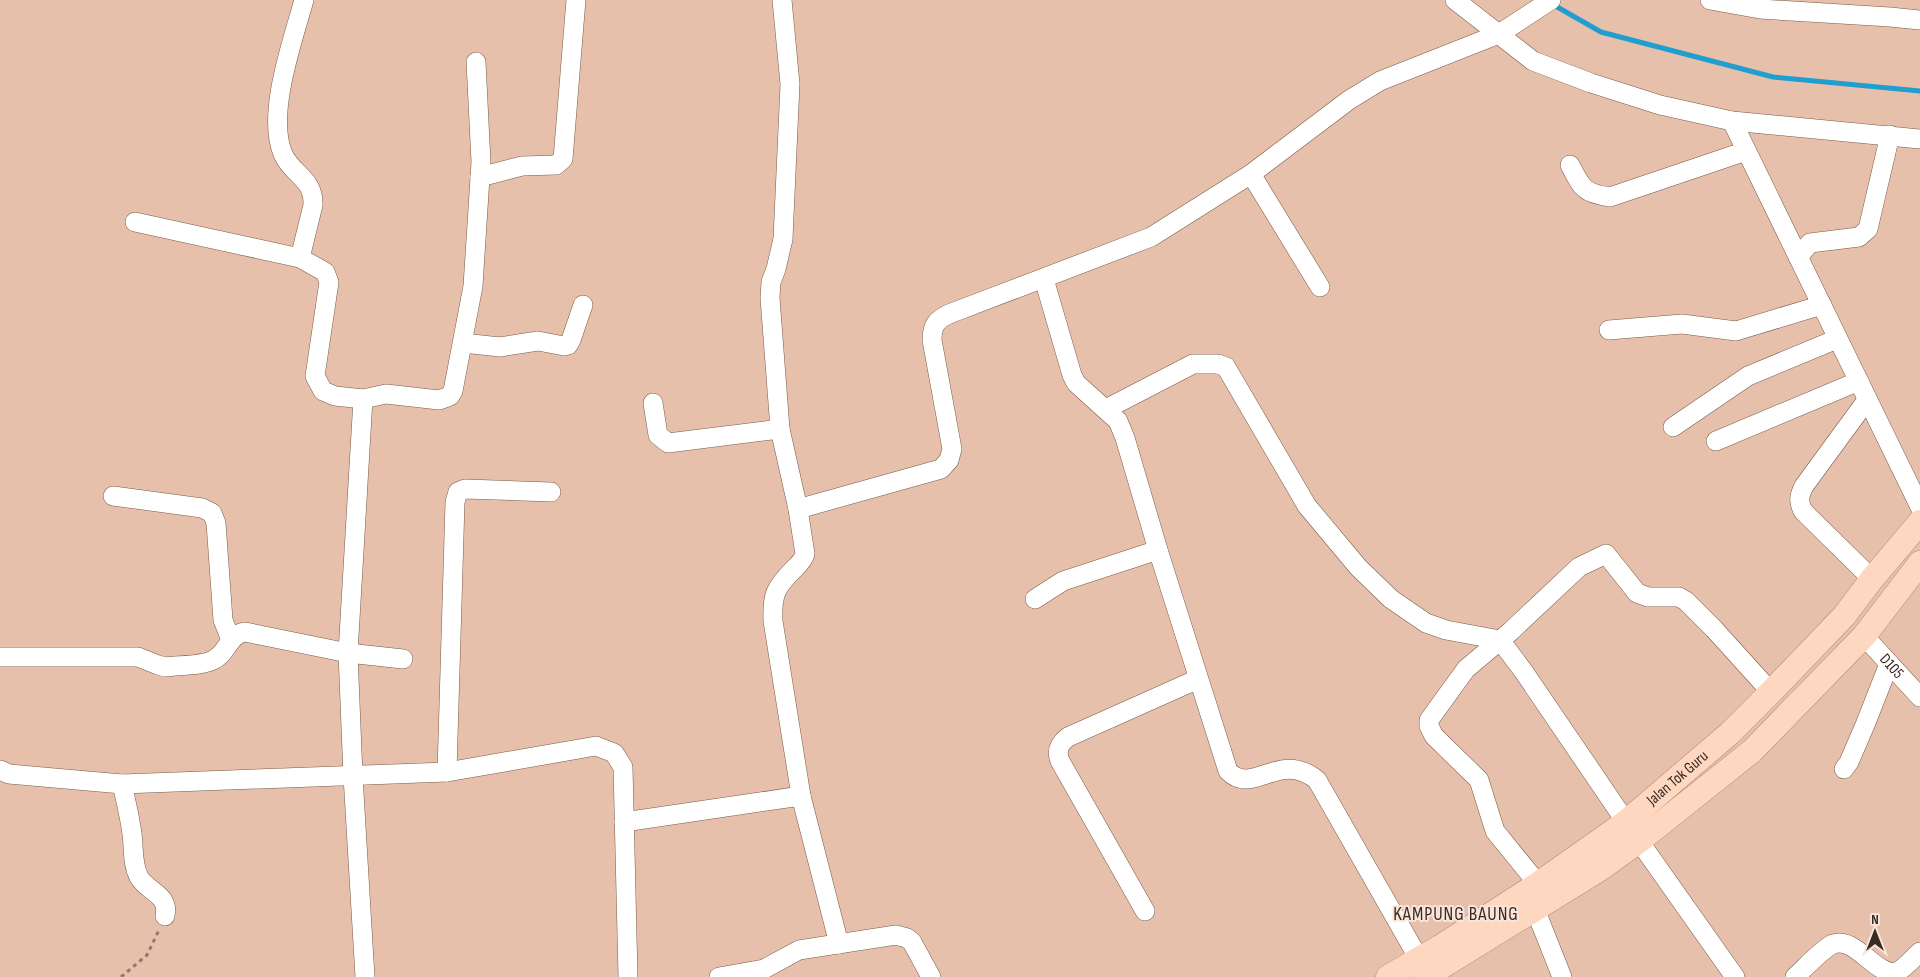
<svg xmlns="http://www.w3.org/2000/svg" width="1920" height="977" font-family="'Sofia Sans Condensed',sans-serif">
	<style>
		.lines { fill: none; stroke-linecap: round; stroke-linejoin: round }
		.stream { stroke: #209ed0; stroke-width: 5 }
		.minor-casing { stroke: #7a5a46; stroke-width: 20 }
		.major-casing { stroke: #b8896d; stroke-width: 25 }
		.path { stroke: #94796a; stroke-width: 3; stroke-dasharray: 4 4; stroke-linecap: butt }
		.minor { stroke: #fff; stroke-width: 19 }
		.major { stroke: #fed7c0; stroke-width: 24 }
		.labels { text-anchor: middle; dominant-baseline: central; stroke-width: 4; stroke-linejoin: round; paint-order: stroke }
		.street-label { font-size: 16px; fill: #392a22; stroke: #f9e5da }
		.quarter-label { font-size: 19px; letter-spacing: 1px; fill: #392a22; stroke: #f9e5da }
	</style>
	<rect width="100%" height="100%" fill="#e6c0ab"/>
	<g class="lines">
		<path class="stream" d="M1552,4L1601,32L1773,77L1920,91"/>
		<g class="minor-casing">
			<g id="minor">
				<path d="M304,0C293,40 266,114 283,154C292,175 314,178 313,205L300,258L325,272L329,282L315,376L323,391L335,396L363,399L386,394L439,400L450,396L453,391L473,286L481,162L476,62"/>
				<path d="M782,0L790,84L783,239L776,269L771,282L770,298L780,429L798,509L805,554C803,561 798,565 793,570C775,588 772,595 773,621L801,796L839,944"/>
				<path d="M1455,0L1533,61L1591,83L1660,105L1732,121L1920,139"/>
				<path d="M1710,0L1760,9L1890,17L1920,20"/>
				<path d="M1732,121L1920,507"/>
				<path d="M1570,165C1582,188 1583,193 1610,197L1746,151"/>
				<path d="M1251,174L1320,287"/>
				<path d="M480,177L522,166L556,165L563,159L576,0"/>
				<path d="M135,222L300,258"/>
				<path d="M1798,257L1810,243L1859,237L1868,229L1890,135"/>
				<path d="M1044,279L1072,375L1076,383L1118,421L1125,438L1158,550L1228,771C1253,797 1279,749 1317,780L1419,959"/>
				<path d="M1609,330L1682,324L1736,331L1822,305"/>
				<path d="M463,343L500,347L538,341L564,346L568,345L571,340L583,305"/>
				<path d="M363,399L348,653L403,659"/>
				<path d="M1867,400L1804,486C1799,496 1798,501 1803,511L1872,579"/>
				<path d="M653,403L658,435L668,443L780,429"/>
				<path d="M1106,409L1193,364H1218L1226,367L1307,506L1358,567L1391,599L1426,623L1446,630L1500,640L1524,672L1626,822"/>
				<path d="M1673,427L1748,376L1837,339"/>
				<path d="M1716,441L1859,381"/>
				<path d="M113,496L202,508L212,513L216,523L223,620L231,640"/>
				<path d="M798,509L941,469L949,460L952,449L932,340C932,326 936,320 949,314L1151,237L1251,174L1349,100L1380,81L1499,34L1551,0"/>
				<path d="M1035,599L1063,581L1158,550"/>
				<path id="s1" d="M1864,636L1920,697"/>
				<path d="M0,657H138L158,665L165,667C178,665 202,666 213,660C227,654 229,634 245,632L348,653L353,776L365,977"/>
				<path d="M1844,769L1849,762L1865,725L1889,664"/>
				<path d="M0,770L9,774L122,784L447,772L596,746L614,753L623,767L628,977"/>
				<path d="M447,772L455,502L458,492L465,489L551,492"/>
				<path d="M122,784C126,801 130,818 132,834C134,848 132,864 139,877C147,892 170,894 165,916"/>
				<path d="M624,822L801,796"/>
				<path d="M1639,841L1735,977"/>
				<path d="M1538,884L1495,831L1479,780L1434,736L1429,726V720L1466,669L1511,631L1579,567L1606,554L1637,593L1648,597H1679L1686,601L1714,629L1771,692"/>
				<path d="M1535,909L1562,977"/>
				<path d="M1145,911L1060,761C1056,751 1059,744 1068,737L1198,679"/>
				<path d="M719,977L764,969L799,950L896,935L907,938L912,942L931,977"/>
				<path d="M1795,977C1805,968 1822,949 1833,944C1856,936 1876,977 1897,972C1905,968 1913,958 1920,952"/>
			</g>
		</g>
		<g class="major-casing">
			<g id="major">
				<path id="s2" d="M1388,977L1440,947L1538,884L1626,822L1730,733L1771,692L1844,616L1872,579L1920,522"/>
				<path d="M1425,977L1600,869L1639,841L1752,751L1864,636L1920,563"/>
			</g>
		</g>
		<path class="path" d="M121,977L147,955L159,930"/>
		<use href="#minor" class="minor"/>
		<use href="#major" class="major"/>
	</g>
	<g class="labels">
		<g class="street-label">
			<text stroke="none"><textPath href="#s1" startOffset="41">D105</textPath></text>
			<text stroke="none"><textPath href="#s2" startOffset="352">Jalan Tok Guru</textPath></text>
		</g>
		<g class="quarter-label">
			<text x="1456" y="914">KAMPUNG BAUNG</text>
		</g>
	</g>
	<g transform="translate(1875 932)" stroke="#f9e5da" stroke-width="4" paint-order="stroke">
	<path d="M0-4L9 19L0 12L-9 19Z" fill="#392a22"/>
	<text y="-8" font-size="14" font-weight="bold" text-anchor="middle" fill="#392a22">N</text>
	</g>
</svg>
